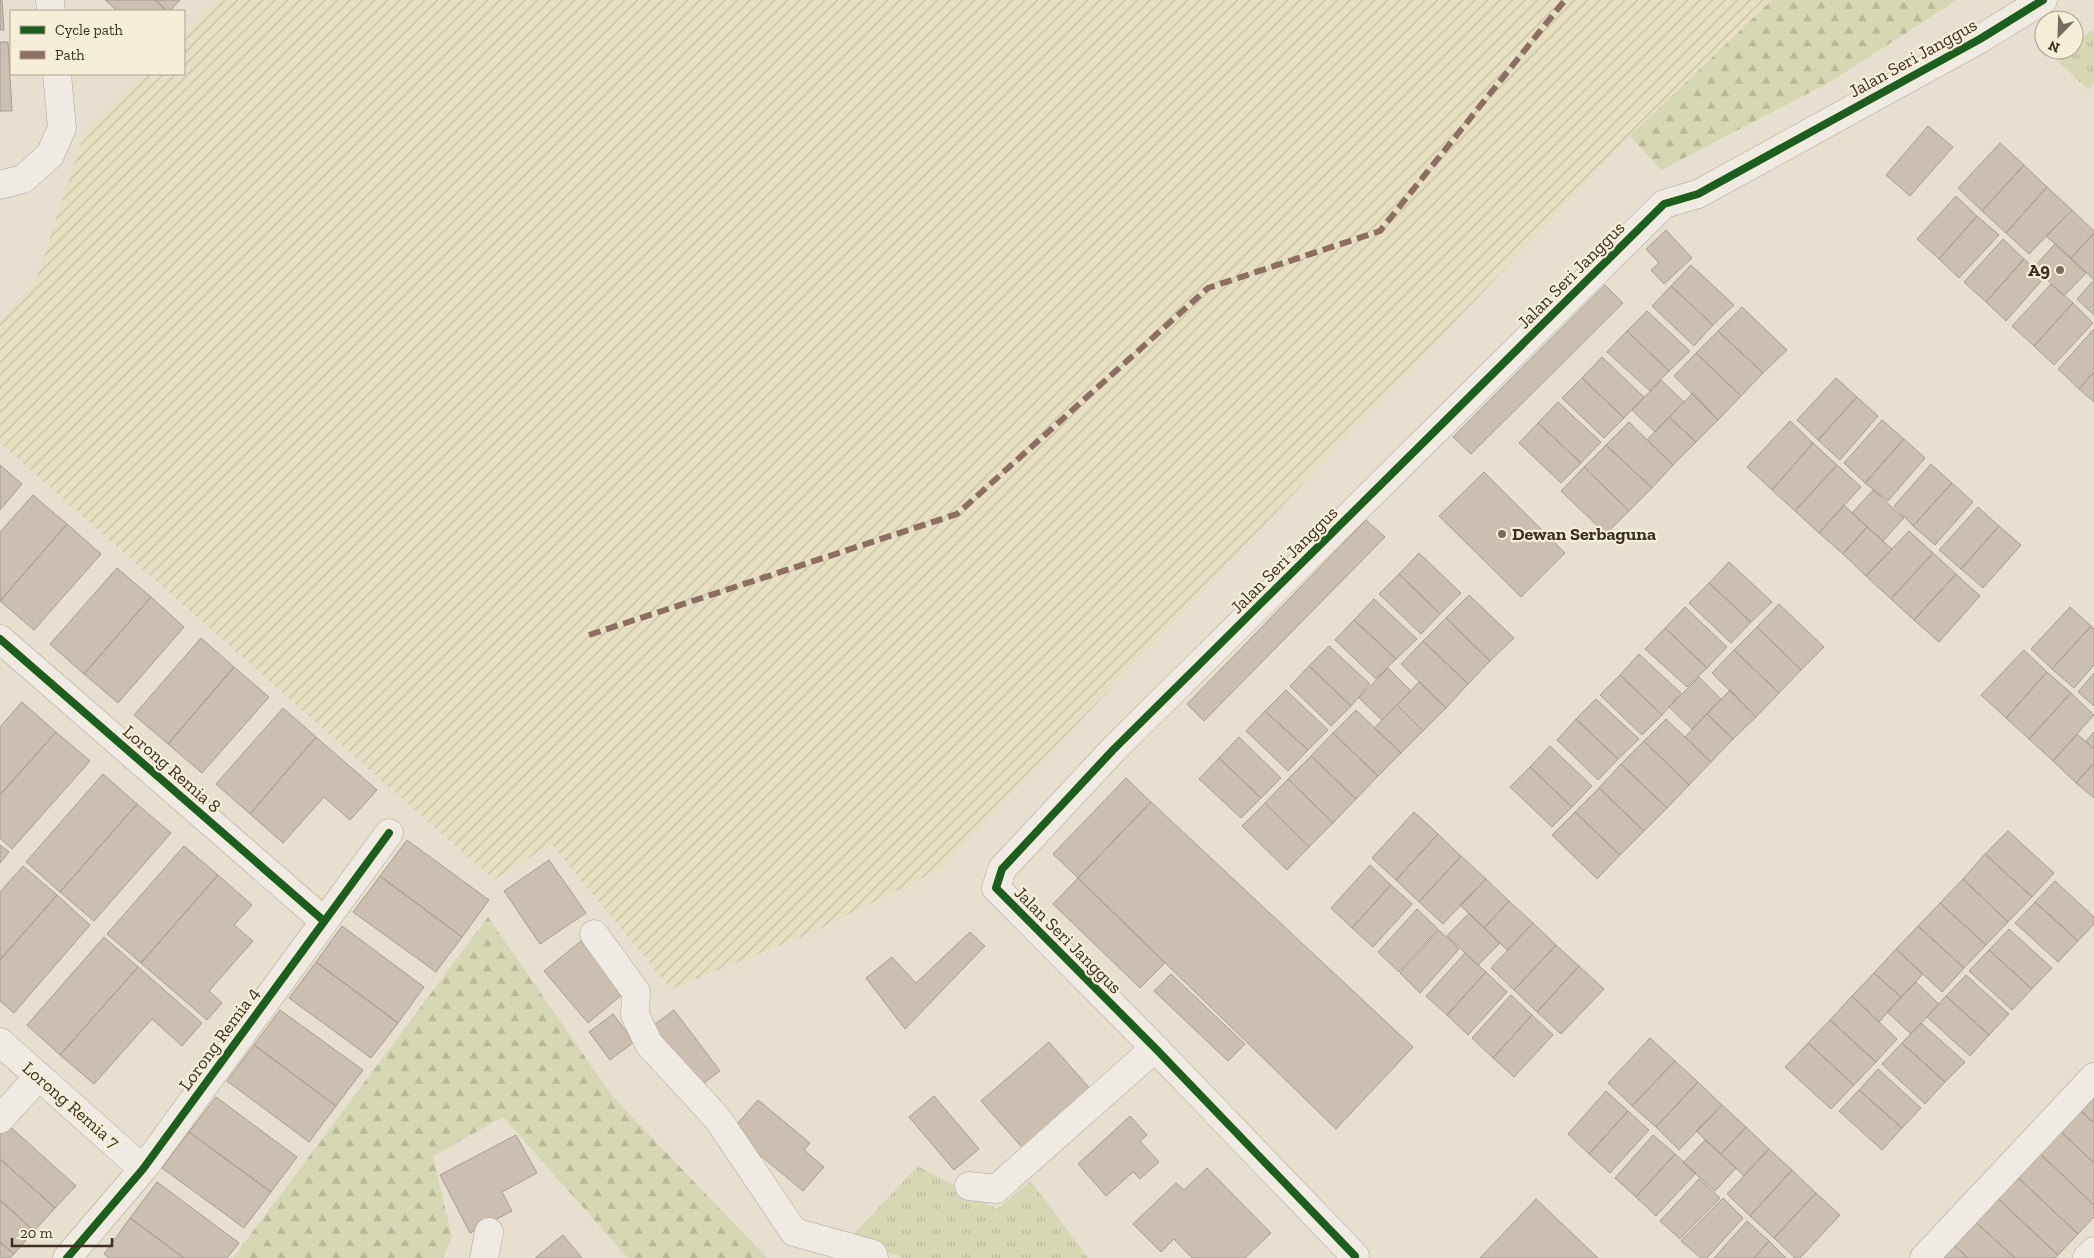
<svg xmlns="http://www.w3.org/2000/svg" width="2094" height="1258" font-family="'Zilla Slab',serif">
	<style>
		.farmland { fill: url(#farmland-furrows) }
		.grass { fill: url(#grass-tufts) }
		.forest { fill: url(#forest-firs) }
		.building { fill: #cbbfb2; stroke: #a89c90 }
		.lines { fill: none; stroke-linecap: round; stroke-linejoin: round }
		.minor-casing { stroke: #ada599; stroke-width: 29 }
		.minor { stroke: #efebe3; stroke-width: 28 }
		.quiet { stroke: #8d6e63; stroke-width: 6; stroke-dasharray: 12 6; stroke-linecap: butt }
		.cycleway-casing { stroke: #f7eed8; stroke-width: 11 }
		.cycleway { stroke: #1b5e20; stroke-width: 8 }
		.poi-dot { fill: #786c5e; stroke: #f7eed8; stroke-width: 2 }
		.labels { text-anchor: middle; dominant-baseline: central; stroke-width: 4.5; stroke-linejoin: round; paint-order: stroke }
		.street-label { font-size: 18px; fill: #3d2e20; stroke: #f7eed8 }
		.poi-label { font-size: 18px; font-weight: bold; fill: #3d2e20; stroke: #f7eed8; text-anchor: end }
	</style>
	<defs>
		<pattern id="farmland-furrows" width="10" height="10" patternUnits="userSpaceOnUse" patternTransform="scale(1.25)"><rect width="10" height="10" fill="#e6dfc2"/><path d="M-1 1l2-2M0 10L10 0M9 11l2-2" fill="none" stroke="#c6c0a6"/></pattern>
		<pattern id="grass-tufts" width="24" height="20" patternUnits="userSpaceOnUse" patternTransform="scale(1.25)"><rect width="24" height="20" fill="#d6d7b3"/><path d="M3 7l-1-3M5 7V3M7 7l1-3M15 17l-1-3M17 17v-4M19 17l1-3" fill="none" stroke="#b9b99a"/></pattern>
		<pattern id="forest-firs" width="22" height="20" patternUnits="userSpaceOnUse" patternTransform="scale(1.25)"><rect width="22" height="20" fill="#d6d7b3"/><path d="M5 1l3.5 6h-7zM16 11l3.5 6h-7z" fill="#b9b99a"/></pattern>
	</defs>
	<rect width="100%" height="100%" fill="#e7e0d1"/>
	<path class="farmland" d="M218,0H1772L1630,136L941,869L811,933L671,989L551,844L494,880L0,443V322L37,277L85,131L143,74H184V34Z"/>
	<path class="grass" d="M2094,30V83L2088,90L2052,55L2061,50H2074V42Z
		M918,1166L997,1209L1031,1181L1088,1258H905L848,1240Z"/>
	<path class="forest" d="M1772,0H1957L1830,82L1661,170L1630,136Z
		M488,917L612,1096L767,1258H628L503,1117L433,1156L452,1238L443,1258H233Z"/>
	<path class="building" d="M0,0H2L4,30H0Z
		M105,0H155L167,11H117Z
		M155,0H180L170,11H167Z
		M0,42H8L12,111H0Z
		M1928,126L1953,147L1910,196L1886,175Z
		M2000,143L2024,165L1982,211L1958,188Z
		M2024,165L2047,187L2006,233L1982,211Z
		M2047,187L2072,210L2029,254L2006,233Z
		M1956,196L1977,216L1939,259L1917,239Z
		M2072,210L2094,231V233L2071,258L2046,236Z
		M1977,216L1999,235L1959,278L1939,259Z
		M1666,230L1692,258L1664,284L1651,270L1659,263L1646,249Z
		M2094,233V280L2071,258Z
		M2003,239L2024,259L1986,302L1964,282Z
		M2055,244L2086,273L2064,296L2034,267Z
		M2024,259L2044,278L2006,321L1986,302Z
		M1691,265L1734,305L1713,325L1671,286Z
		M2094,280V315L2077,299Z
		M2051,284L2073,303L2034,346L2012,326Z
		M1605,285L1623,303L1471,454L1453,437Z
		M1671,286L1713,325L1694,346L1652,306Z
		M2073,303L2093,323L2054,365L2034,346Z
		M1742,307L1787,350L1763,373L1718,331Z
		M1647,311L1690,351L1669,371L1627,331Z
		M2094,329V372L2079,389L2058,369Z
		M1627,331L1669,371L1650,391L1607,352Z
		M1718,331L1763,373L1741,396L1696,353Z
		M1696,353L1741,396L1718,420L1674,376Z
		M1602,357L1644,397L1624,418L1582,378Z
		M2094,372V402L2079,389Z
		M1582,378L1624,418L1604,438L1562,398Z
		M1836,378L1857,397L1818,440L1797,420Z
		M1661,380L1684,402L1655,432L1632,410Z
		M1693,393L1718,420L1696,442L1669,417Z
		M1857,397L1878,416L1840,460L1818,440Z
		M1558,402L1601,442L1581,463L1538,423Z
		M1669,417L1696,442L1673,465L1647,440Z
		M1882,420L1904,439L1865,483L1844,463Z
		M1790,421L1813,443L1772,490L1747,467Z
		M1629,422L1673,465L1652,488L1606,445Z
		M1538,423L1581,463L1561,483L1519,443Z
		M1904,439L1925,458L1888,501L1865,483Z
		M1813,443L1837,465L1795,511L1772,490Z
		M1606,445L1652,488L1629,511L1584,467Z
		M1931,464L1952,483L1913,526L1894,506Z
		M0,465L22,484L0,510Z
		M1837,465L1861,487L1819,533L1795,511Z
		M1584,467L1629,511L1606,534L1561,491Z
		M1484,472L1565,553L1521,597L1439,516Z
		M1952,483L1973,502L1935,545L1913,526Z
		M1873,490L1904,518L1883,541L1852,513Z
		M33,495L67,524L0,601V532Z
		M1844,505L1867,527L1843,554L1819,533Z
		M1978,507L1999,526L1961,569L1939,550Z
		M1366,520L1385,537L1204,721L1187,704Z
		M67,524L101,554L34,630L0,601Z
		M1999,526L2021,545L1983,588L1961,569Z
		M1867,527L1892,549L1866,576L1843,554Z
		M1909,531L1933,553L1891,599L1866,576Z
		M1419,553L1461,593L1440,614L1399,574Z
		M1933,553L1956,574L1914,620L1891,599Z
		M1729,562L1772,602L1751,622L1709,583Z
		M117,568L151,597L84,674L50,644Z
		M1399,574L1440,614L1421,634L1379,594Z
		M1956,574L1980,596L1939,642L1914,620Z
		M1709,583L1751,622L1731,643L1689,603Z
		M1469,595L1514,638L1490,661L1446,618Z
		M151,597L184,627L118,703L84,674Z
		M1374,599L1417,639L1396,659L1354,620Z
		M1779,604L1824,647L1801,670L1757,627Z
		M1685,607L1727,647L1707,668L1665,628Z
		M2070,607L2091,626L2052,669L2031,649Z
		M1446,618L1490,661L1468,684L1423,641Z
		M1354,620L1396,659L1376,679L1335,640Z
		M2091,626L2094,629V665L2074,688L2052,669Z
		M1757,627L1801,670L1779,693L1734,650Z
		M1665,628L1707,668L1687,687L1645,649Z
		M201,638L234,667L168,744L134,715Z
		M1423,641L1468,684L1446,708L1401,664Z
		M1329,646L1370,684L1351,706L1309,666Z
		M1734,650L1779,693L1756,717L1712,673Z
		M2024,650L2047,672L2006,718L1981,695Z
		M1639,654L1681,693L1662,715L1620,675Z
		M1309,666L1351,706L1331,726L1290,686Z
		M234,667L269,697L202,773L168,744Z
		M1388,668L1411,691L1382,720L1359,698Z
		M2047,672L2071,693L2029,739L2006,718Z
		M2094,673V706L2078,692Z
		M1620,675L1662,715L1642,735L1600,695Z
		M1699,677L1721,699L1692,729L1669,707Z
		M1419,682L1446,708L1423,731L1397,705Z
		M1286,690L1328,730L1308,750L1265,711Z
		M1730,690L1756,717L1733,739L1707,714Z
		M2071,693L2094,715L2053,761L2029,739Z
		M1596,699L1639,739L1618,759L1576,719Z
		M22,702L56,732L0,795V727Z
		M1397,705L1423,731L1401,753L1374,728Z
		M283,708L316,737L250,814L216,784Z
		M1356,710L1401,753L1378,776L1333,733Z
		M1265,711L1308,750L1288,771L1246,731Z
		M1707,714L1733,739L1711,762L1685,737Z
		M1576,719L1618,759L1598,780L1557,740Z
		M1666,719L1711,762L1689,785L1644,741Z
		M56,732L90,761L12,849L0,838V795Z
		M2094,732V749L2086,741Z
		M1333,733L1378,776L1356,799L1311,756Z
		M2077,734L2094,749V763L2076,783L2053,761Z
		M316,737L377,790L350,820L324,797L283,843L250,814Z
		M1239,737L1281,778L1261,798L1219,758Z
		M1644,741L1689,785L1667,808L1621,764Z
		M1550,746L1592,786L1572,807L1530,767Z
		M1311,756L1356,799L1333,823L1288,779Z
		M1219,758L1261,798L1241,818L1199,779Z
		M2094,763V798L2076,783Z
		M1621,764L1667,808L1644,831L1599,788Z
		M1530,767L1572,807L1552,827L1510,787Z
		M103,774L137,804L60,892L26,862Z
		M1126,778L1151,802L1078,878L1053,854Z
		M1288,779L1333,823L1309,847L1265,803Z
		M1599,788L1644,831L1620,855L1575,812Z
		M1151,802L1413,1047L1336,1129L1078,878Z
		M1265,803L1309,847L1287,870L1242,826Z
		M137,804L171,833L94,921L60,892Z
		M1414,812L1438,834L1396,880L1372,858Z
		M1575,812L1620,855L1597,879L1552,835Z
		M2008,831L2054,873L2032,897L1985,854Z
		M1438,834L1461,856L1419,902L1396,880Z
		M407,840L489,900L462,937L380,876Z
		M0,845L9,852L0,863Z
		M184,846L218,875L141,963L107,934Z
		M1985,854L2032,897L2008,922L1963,879Z
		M1461,856L1486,879L1443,924L1419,902Z
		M549,860L586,913L540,944L504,891Z
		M1370,865L1391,885L1352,928L1331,908Z
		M23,866L57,895L0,960V892Z
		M218,875L252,905L234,925L253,941L209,991L222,1003L207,1020L141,963Z
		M380,876L462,937L436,972L353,912Z
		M1078,878L1165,963L1140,988L1053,904Z
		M1486,879L1509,901L1484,928L1460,905Z
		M1963,879L2008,922L1986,945L1940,903Z
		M2055,881L2094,917V924L2078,941L2035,902Z
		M1391,885L1412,904L1373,947L1352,928Z
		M57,895L90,925L14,1013L0,1001V960Z
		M1509,901L1533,923L1507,950L1484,928Z
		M2035,902L2078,941L2058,962L2015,923Z
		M1940,903L1986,945L1964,968L1918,926Z
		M1417,909L1438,929L1399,972L1378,952Z
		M1469,913L1500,943L1478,965L1447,936Z
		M1533,923L1556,945L1514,990L1491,968Z
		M342,926L424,987L398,1023L316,962Z
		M1918,926L1964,968L1942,992L1896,949Z
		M2009,929L2052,968L2032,989L1989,950Z
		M1439,930L1459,949L1420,993L1400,973Z
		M970,932L985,946L905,1029L866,978L892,957L916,983Z
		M104,937L138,967L60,1055L27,1025Z
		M581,941L624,993L588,1023L544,971Z
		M1556,945L1579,966L1537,1012L1514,990Z
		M1896,949L1923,974L1901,997L1874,973Z
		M1989,950L2032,989L2012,1010L1969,971Z
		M1465,953L1486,972L1447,1015L1426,996Z
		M316,962L398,1023L371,1058L289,998Z
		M1579,966L1604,989L1561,1034L1537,1012Z
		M138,967L202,1023L182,1046L152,1019L94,1084L60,1055Z
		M1486,972L1507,992L1468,1035L1447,1015Z
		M1874,973L1901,997L1879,1022L1852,996Z
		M1171,974L1245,1044L1228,1061L1154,991Z
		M1966,975L2009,1014L1989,1035L1946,996Z
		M1916,982L1939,1004L1911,1034L1887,1012Z
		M1511,995L1532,1015L1493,1058L1472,1038Z
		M1852,996L1897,1039L1876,1062L1830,1020Z
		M1946,996L1989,1035L1970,1056L1927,1017Z
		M280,1010L363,1070L336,1106L254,1045Z
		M674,1010L720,1071L696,1089L650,1028Z
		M613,1014L634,1042L610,1060L589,1032Z
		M1532,1015L1553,1035L1514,1077L1493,1058Z
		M1830,1020L1876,1062L1854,1085L1808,1043Z
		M1921,1023L1965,1062L1945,1082L1902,1043Z
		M1650,1038L1675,1061L1632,1106L1608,1083Z
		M1049,1042L1093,1092L1025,1151L981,1101Z
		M1808,1043L1854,1085L1831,1109L1785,1067Z
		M1902,1043L1945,1082L1925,1104L1882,1064Z
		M254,1045L336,1106L309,1142L227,1081Z
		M1675,1061L1698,1082L1656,1127L1632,1106Z
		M1878,1069L1921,1108L1902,1128L1859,1090Z
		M1698,1082L1722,1105L1679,1150L1656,1127Z
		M2094,1086V1123L2076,1106Z
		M1859,1090L1902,1128L1882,1150L1839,1111Z
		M1606,1091L1628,1111L1589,1154L1568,1134Z
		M934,1096L979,1149L954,1170L909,1117Z
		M216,1097L297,1157L271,1192L189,1132Z
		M758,1100L810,1143L804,1150L824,1167L803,1191L731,1131Z
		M1722,1105L1746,1127L1721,1154L1696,1131Z
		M2076,1106L2094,1123V1163L2055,1126Z
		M1628,1111L1649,1130L1610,1173L1589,1154Z
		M1130,1116L1147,1135L1140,1141L1159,1162L1140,1179L1133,1172L1106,1196L1078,1164Z
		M5,1122L76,1186L55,1208L0,1159V1128Z
		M2055,1126L2094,1163V1205L2035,1149Z
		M1746,1127L1769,1149L1744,1176L1721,1154Z
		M189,1132L271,1192L244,1228L162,1168Z
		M516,1135L537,1173L502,1192L512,1211L470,1233L440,1175Z
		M1653,1135L1675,1154L1636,1197L1615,1178Z
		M1705,1140L1736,1168L1715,1191L1683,1163Z
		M1769,1149L1792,1170L1750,1216L1727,1194Z
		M2035,1149L2094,1205V1217L2078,1234L2012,1172Z
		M1675,1154L1696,1173L1656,1216L1636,1197Z
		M0,1159L55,1208L34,1231L0,1200Z
		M1207,1168L1271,1233L1245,1258H1192L1174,1239L1161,1252L1133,1224L1176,1183L1184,1190Z
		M1792,1170L1816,1193L1774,1238L1750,1216Z
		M2012,1172L2078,1234L2058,1255L1992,1193Z
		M1699,1179L1720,1198L1680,1239L1660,1221Z
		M157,1182L239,1243L227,1258H184L130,1218Z
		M1816,1193L1840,1215L1800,1258H1795L1774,1238Z
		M1992,1193L2058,1255L2055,1258H2015L1970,1217Z
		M1723,1198L1743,1218L1707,1258H1701L1681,1241Z
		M1536,1199L1598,1258H1480Z
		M0,1200L34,1231L14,1254L0,1242Z
		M1970,1217L2015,1258H1968L1948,1240Z
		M130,1218L184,1258H109L104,1254Z
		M1747,1221L1769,1241L1754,1258H1714Z
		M563,1235L582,1258H535Z
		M1948,1240L1968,1258H1931Z
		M1769,1241L1786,1258H1754Z
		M0,1242L14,1254L10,1258H0Z"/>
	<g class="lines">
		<g class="minor-casing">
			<path id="minor" d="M50,0L51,11
				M0,185L23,179L50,155L62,128L57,74
				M0,639L324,921
				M594,934L636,992L635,1015L649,1044L717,1118L794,1232L873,1254L874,1258
				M0,1042L143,1169
				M0,1119L39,1076
				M969,1186L996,1189L1155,1048
				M1355,1256L1155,1048L996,888L1002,869L1113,750L1664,204L1698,194L1980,39L2043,0
				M67,1258L143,1169L389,833
				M484,1258L489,1232
				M1924,1258L2094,1077
				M2087,1258L2094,1251"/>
		</g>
		<use href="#minor" class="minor"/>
		<path class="quiet" d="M589,635L957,514L1208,288L1380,231L1565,0"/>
		<g class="cycleway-casing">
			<path id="cycleway" d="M0,639L324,921
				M1355,1256L1155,1048L996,888L1002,869L1113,750L1664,204L1698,194L1980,39L2043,0
				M67,1258L143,1169L389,833"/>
		</g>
		<use href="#cycleway" class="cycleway"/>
	</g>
	<g class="poi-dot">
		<circle cx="2060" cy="270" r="5"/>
		<circle cx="1502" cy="534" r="5"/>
	</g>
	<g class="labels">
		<g class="street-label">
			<text transform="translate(1913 58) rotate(-29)">Jalan Seri Janggus</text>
			<text transform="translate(1571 275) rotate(-45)">Jalan Seri Janggus</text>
			<text transform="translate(1284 560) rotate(-45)">Jalan Seri Janggus</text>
			<text transform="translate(172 769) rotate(41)">Lorong Remia 8</text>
			<text transform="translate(1068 940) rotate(45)">Jalan Seri Janggus</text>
			<text transform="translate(219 1039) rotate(-54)">Lorong Remia 4</text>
			<text transform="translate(71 1105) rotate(41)">Lorong Remia 7</text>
		</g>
		<g class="poi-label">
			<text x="2050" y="270">A9</text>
			<text x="1512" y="534" text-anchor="start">Dewan Serbaguna</text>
		</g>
	</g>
	<rect x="10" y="10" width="175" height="65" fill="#f7eed8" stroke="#ada18e"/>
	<rect x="20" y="26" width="25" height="8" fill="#1b5e20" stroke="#ada18e"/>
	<text x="55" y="35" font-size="15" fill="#3d2e20">Cycle path</text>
	<rect x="20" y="51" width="25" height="8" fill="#8d6e63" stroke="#ada18e"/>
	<text x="55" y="60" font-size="15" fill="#3d2e20">Path</text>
	<g transform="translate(2059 35) rotate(203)"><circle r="24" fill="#f7eed8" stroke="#ada18e"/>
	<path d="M0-4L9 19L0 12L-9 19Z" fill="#786c5e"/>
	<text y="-8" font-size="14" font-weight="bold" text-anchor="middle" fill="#3d2e20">N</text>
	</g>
	<path d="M12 1238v8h100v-8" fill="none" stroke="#3d2e20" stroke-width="2.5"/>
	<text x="20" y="1238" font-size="15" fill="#3d2e20" stroke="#f7eed8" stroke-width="4" paint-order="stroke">20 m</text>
</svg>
